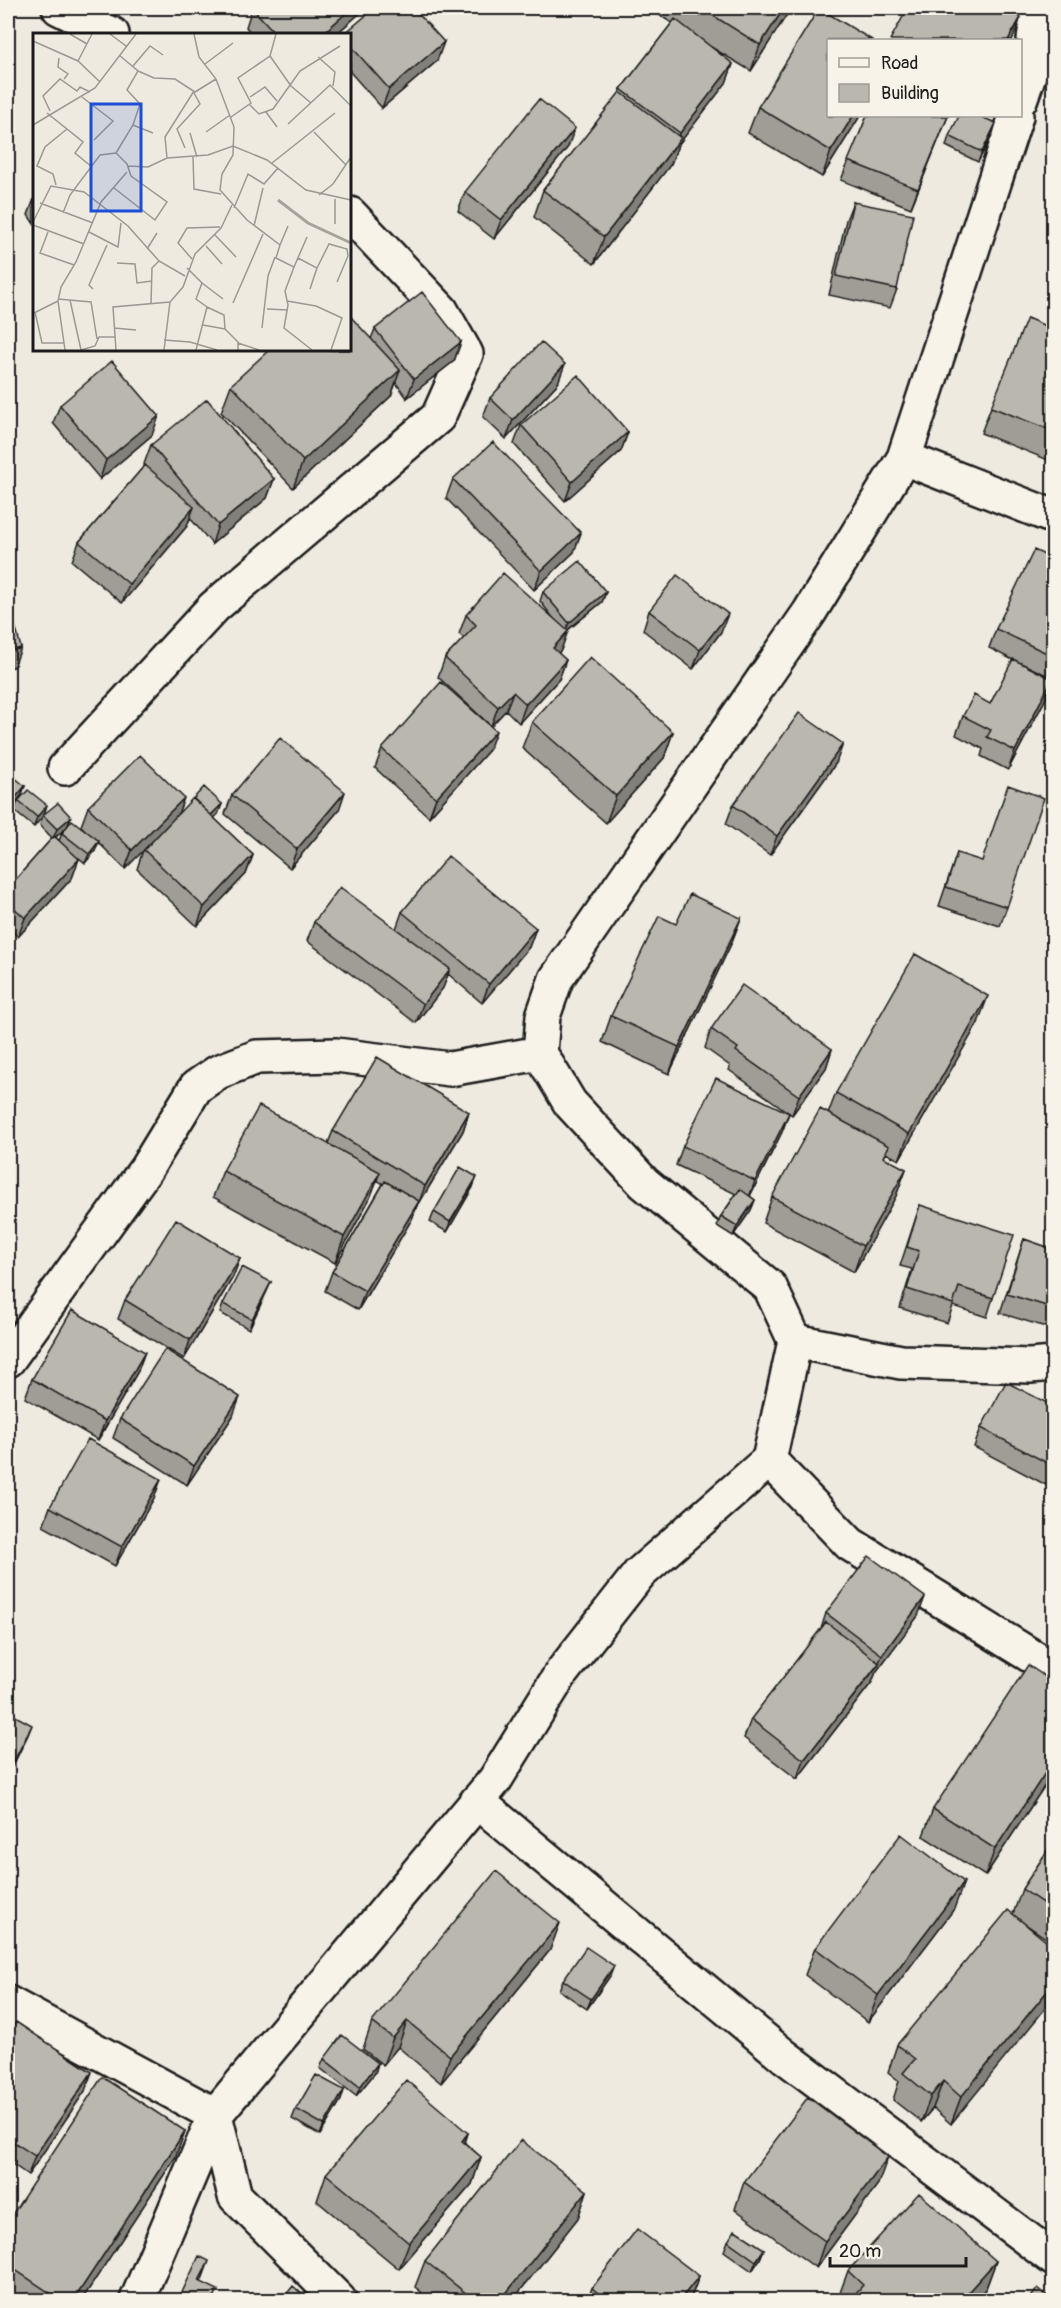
<svg xmlns="http://www.w3.org/2000/svg" width="1061" height="2308" font-family="Pangolin,sans-serif">
	<style>
		.lines { fill: none; stroke-linecap: round; stroke-linejoin: round }
		.minor-casing { stroke: #1c1c1c; stroke-width: 38 }
		.minor { stroke: #f7f3e8; stroke-width: 33 }
		.wall { fill: #a09d96; stroke: #1c1c1c; stroke-width: 1.5; fill-rule: evenodd }
		.shaded-wall { fill: #82807a; stroke: #1c1c1c; stroke-width: 1.5 }
		.building { fill: #bab7af; stroke: #1c1c1c; stroke-width: 1.5 }
		.inset-river { fill: none; stroke: #a6a39d; stroke-width: 3 }
		.inset-road { fill: none; stroke: #9a9892; stroke-width: 1.5 }
		.view { fill: #1d4ed8; fill-opacity: 0.15; stroke: #1d4ed8; stroke-width: 3 }
		.inset-edge { fill: none; stroke: #1c1c1c; stroke-width: 3 }
	</style>
	<rect width="100%" height="100%" fill="#eeeae0"/>
	<filter id="ink" filterUnits="userSpaceOnUse"><feTurbulence type="fractalNoise" baseFrequency=".0167" numOctaves="2"/><feDisplacementMap in="SourceGraphic" scale="12" xChannelSelector="R" yChannelSelector="G"/><feConvolveMatrix kernelMatrix="1 2 1 2 8 2 1 2 1" color-interpolation-filters="sRGB"/></filter>
	<g filter="url(#ink)">
		<g class="lines">
			<g class="minor-casing">
				<path id="minor" d="M59,8L112,34
					M1020,100L1030,72L1038,8
					M1016,116L904,458L809,613L556,979L543,1016L540,1053L570,1103L644,1183L770,1287L795,1341L769,1460L850,1544L1054,1670
					M904,458L1054,517
					M65,768L214,607L438,417L466,354L441,310L350,214
					M795,1341L901,1362L1030,1366L1054,1364
					M8,1360L146,1169L196,1087L218,1072L257,1057L336,1055L450,1069L540,1053
					M477,1801L784,2056L1054,2259
					M8,2003L215,2115L235,2196L339,2300
					M137,2300L215,2115L495,1780L562,1672L639,1574L769,1460"/>
			</g>
			<use href="#minor" class="minor"/>
		</g>
		<path class="wall" d="M185,8H202L199,14Z
			M252,8H366L336,34H252L246,27Z
			M648,8H791L751,71L711,47L733,64L726,83L678,145L671,164L594,264L534,217L543,190L619,94L621,89L672,23Z
			M350,34L437,61L382,108L350,72Z
			M758,107L828,116H860L822,177L748,133Z
			M867,116H948L911,208L841,180Z
			M993,133L978,162L946,146L949,136Z
			M568,147L494,239L458,211L465,192Z
			M34,199V224L28,215Z
			M853,202L897,289L890,308L829,295L846,220Z
			M375,329L461,342L454,361L407,398L396,383L391,396L293,488L221,412L231,385L371,339Z
			M1053,329V462L981,433L991,407Z
			M558,383L506,439L483,417L490,398Z
			M60,405L152,435L100,479L53,423Z
			M521,425L628,432L621,451L565,501L514,444Z
			M151,445L274,479L267,498L212,544L190,518L187,526L122,603L72,561L79,542L145,465L144,464Z
			M453,479L574,552L534,590L446,498Z
			M1053,559V678L1025,665L1046,698L1008,770L981,756L983,749L956,735L963,716L990,704L1013,660L989,648L996,629Z
			M543,592H606L602,602L567,631L561,650L558,653L566,660L559,679L519,723L506,710L491,726L438,677L445,658L464,638L459,634L466,615L554,619L540,601Z
			M649,611L721,632L693,669L643,630Z
			M532,722L673,732L664,758L606,823L522,748Z
			M382,749L489,750L429,817L375,768Z
			M836,763L770,855L726,824L733,805Z
			M8,785L25,786L21,796L8,812Z
			M232,795L339,810L290,868L225,814Z
			M18,801L44,815L71,817L67,827L87,832L81,826L88,807L178,814L222,804L218,814L214,818L253,855L246,874L197,926L137,869L143,850L125,869L98,842L95,851L85,863L79,858L72,878L18,937L8,927V888L52,838L40,825L43,815L34,827L14,811ZM67,827L62,833L59,841L56,837Z
			M957,853L1007,907L1000,926L939,906Z
			M402,912L536,928L529,947L482,1003L448,974L443,988L416,1023L307,941L314,922L396,929Z
			M741,918L731,944L669,1074L602,1042L611,1016Z
			M978,1023L899,1160L886,1153L884,1158L906,1169L896,1196L854,1272L763,1223L772,1197L828,1114L836,1093Z
			M711,1029L832,1049L826,1068L792,1115L729,1070L730,1066L705,1048Z
			M469,1112L463,1131L418,1205H417L412,1219L358,1310L325,1291L332,1272L383,1184L377,1180L370,1198L335,1263L213,1197L223,1171L328,1143L333,1131Z
			M789,1113L782,1132L750,1196L755,1200L751,1210L733,1236L717,1226L721,1216L736,1194L676,1165L683,1146Z
			M473,1187L447,1232L430,1222L434,1212Z
			M920,1205L993,1298L987,1317L953,1306L947,1323L900,1308L912,1269L900,1266Z
			M1024,1239L1053,1249V1326L1052,1329L1000,1313Z
			M240,1258L233,1277L184,1359L118,1319L125,1300Z
			M271,1282L267,1291L249,1329L220,1313L223,1304Z
			M138,1371L98,1440L25,1398L32,1379Z
			M1053,1406V1472L1046,1485L974,1447L981,1428Z
			M233,1416L187,1485L113,1438L120,1419Z
			M161,1479L154,1498L115,1566L43,1526L50,1507Z
			M826,1613L918,1616L876,1672L872,1682L797,1779L744,1738L751,1719L821,1629Z
			M1053,1773L985,1876L923,1836L933,1809Z
			M1053,1842V1943L1028,1926L951,2124L933,2108L921,2122L893,2100L899,2081L888,2072L897,2045L1013,1914L1022,1889Z
			M954,1909L868,2022L805,1975L815,1948Z
			M550,1950L441,2083L398,2047L383,2065L363,2049L372,2022Z
			M610,1976L587,2009L559,1990L563,1980Z
			M8,2034L85,2091L28,2175L8,2161Z
			M324,2059L378,2063L375,2073L356,2096L320,2068Z
			M344,2090L341,2100L320,2135L292,2119L296,2109Z
			M185,2131L175,2158L81,2301H12L8,2298V2221Z
			M468,2133L465,2143L481,2157L472,2184L399,2269L317,2201L326,2174Z
			M744,2182L878,2184L816,2268L735,2209Z
			M587,2191L578,2218L512,2301H432L415,2287L425,2261Z
			M728,2241L764,2249L760,2259L752,2271L724,2251Z
			M996,2261L986,2288L975,2301H841L838,2298L848,2271Z
			M699,2276L692,2295L687,2301H576L588,2298L592,2288Z"/>
		<path class="shaded-wall" d="M352,8H366L336,34H322Z
			M784,8H791L751,71L760,45Z
			M1021,17L1014,36L1012,40H1008Z
			M444,42L437,61L382,108L389,89Z
			M733,64L726,83L678,145L671,164L594,264L604,237L676,145L680,133Z
			M853,116H860L822,177L831,151Z
			M948,116L911,208L918,189Z
			M996,123L993,133L978,162L982,152Z
			M575,128L568,147L494,239L501,220Z
			M461,342L454,361L407,398L414,379Z
			M565,364L558,383L506,439L513,420Z
			M400,370L391,396L293,488L303,461Z
			M159,416L152,435L100,479L106,460Z
			M628,432L621,451L565,501L572,482Z
			M274,479L267,498L212,544L218,525Z
			M194,507L187,526L122,603L129,584Z
			M581,533L574,552L534,590L541,571Z
			M606,592L602,602L565,632L569,623Z
			M728,614L721,632L693,669L700,650Z
			M568,631L561,650L546,667L553,648Z
			M21,648L14,667L8,668V651Z
			M566,660L559,679L519,723L526,704Z
			M1052,679L1046,698L1008,770L1015,751Z
			M513,692L506,710L491,726L498,707Z
			M496,731L489,750L429,817L436,798Z
			M673,732L664,758L606,823L616,796Z
			M843,744L836,763L770,855L777,836Z
			M25,786L21,796L8,812L12,802Z
			M345,792L339,810L290,868L297,849Z
			M184,798L177,817L125,869L132,850Z
			M222,804L218,814L206,826L210,816Z
			M47,805L44,815L34,827L37,817Z
			M71,817L67,827L53,839L57,829Z
			M99,841L95,851L85,863L89,854Z
			M253,855L246,874L197,926L204,907Z
			M79,859L72,878L18,937L25,918Z
			M741,918L731,944L669,1074L679,1047Z
			M536,928L529,947L482,1003L489,984Z
			M450,969L443,988L416,1023L423,1004Z
			M988,996L978,1023L899,1160L909,1134Z
			M832,1049L826,1068L792,1115L799,1096Z
			M469,1112L463,1131L418,1205L425,1186Z
			M789,1113L782,1132L748,1200L755,1181Z
			M906,1169L896,1196L854,1272L863,1246Z
			M380,1172L370,1198L335,1263L344,1237Z
			M477,1177L473,1187L447,1232L450,1222Z
			M755,1200L751,1210L733,1236L737,1226Z
			M419,1201L412,1219L358,1310L365,1291Z
			M240,1258L233,1277L184,1359L190,1340Z
			M271,1282L267,1291L249,1329L252,1319Z
			M145,1352L138,1371L98,1440L105,1421Z
			M240,1397L233,1416L187,1485L194,1466Z
			M1053,1466V1472L1046,1485Z
			M161,1479L154,1498L115,1566L122,1547Z
			M925,1597L918,1616L876,1672L872,1682L797,1779L804,1760L878,1665L882,1655Z
			M14,1676L8,1695V1686Z
			M32,1725L28,1735L8,1776V1773Z
			M1053,1761V1773L985,1876L995,1849Z
			M964,1882L954,1909L868,2022L878,1995Z
			M560,1923L550,1950L441,2083L450,2056Z
			M614,1966L610,1976L587,2009L591,1999Z
			M1053,1984V1999L951,2124L961,2097Z
			M407,2021L398,2047L383,2065L393,2038Z
			M378,2063L375,2073L356,2096L360,2087Z
			M92,2072L85,2091L28,2175L35,2156Z
			M943,2081L933,2108L921,2122L931,2096Z
			M344,2090L341,2100L320,2135L324,2125Z
			M185,2131L175,2158L81,2301H73Z
			M468,2133L459,2159L462,2141Z
			M481,2157L472,2184L399,2269L409,2243Z
			M888,2157L878,2184L816,2268L825,2241Z
			M587,2191L578,2218L512,2301H500Z
			M764,2249L760,2259L752,2271L756,2261Z
			M209,2261L202,2280L193,2300L199,2281Z
			M996,2261L986,2288L975,2301H960Z
			M699,2276L692,2295L687,2301H679Z"/>
		<path class="building" d="M252,8H352L322,34H276Z
			M375,8H413L444,42L389,89L350,45V34H344Z
			M701,8H784L760,45Z
			M819,8L872,40H828V116H853L831,151L758,107Z
			M908,8H1002L1021,17L1008,40H890Z
			M675,19L733,64L680,133L621,89Z
			M620,92L681,138L604,237L543,190Z
			M539,99L575,128L501,220L465,192Z
			M867,116H948L918,189L848,161Z
			M959,116H979L996,123L982,152L949,136Z
			M853,202L913,214L897,289L836,276Z
			M422,292L461,342L414,379L375,329Z
			M350,316L400,370L303,461L231,385L269,350H350Z
			M1027,318L1053,329V431L991,407Z
			M541,342L565,364L513,420L490,398Z
			M112,361L159,416L106,460L60,405Z
			M578,375L628,432L572,482L521,425Z
			M207,399L274,479L218,525L151,445Z
			M493,442L581,533L541,571L453,479Z
			M145,465L194,507L129,584L79,542Z
			M1034,550L1053,559V656L996,629Z
			M580,561L606,592L569,623L543,592Z
			M503,573L568,631L553,648L566,660L526,704L513,692L498,707L445,658L476,625L466,615Z
			M677,575L728,614L700,650L649,611Z
			M8,598L21,648L8,651Z
			M590,657L673,732L616,796L532,722Z
			M1013,659L1052,679L1015,751L987,737L991,730L963,716L974,695L990,704Z
			M441,682L496,731L436,798L382,749Z
			M799,713L843,744L777,836L733,805Z
			M280,738L345,792L297,849L232,795Z
			M140,755L184,798L132,850L88,807Z
			M14,777L25,786L12,802L8,799V785Z
			M1008,785L1044,798L1007,907L946,887L957,853L982,861Z
			M204,787L222,804L211,815L193,799Z
			M28,790L47,805L37,817L18,801Z
			M193,798L253,855L204,907L144,850Z
			M58,803L71,817L57,829L43,815Z
			M72,820L99,841L89,854L62,833Z
			M54,836L79,859L25,918L8,902V888Z
			M448,856L536,928L489,984L402,912Z
			M340,887L450,969L423,1004L314,922Z
			M690,894L741,918L679,1047L611,1016L659,916L676,924Z
			M915,954L988,996L909,1134L836,1093Z
			M742,985L832,1049L799,1096L736,1051L738,1048L711,1029Z
			M377,1057L469,1112L425,1186L333,1131Z
			M716,1078L789,1113L755,1181L683,1146Z
			M259,1106L380,1172L344,1237L223,1171Z
			M820,1109L889,1146L883,1157L906,1169L863,1246L772,1197Z
			M460,1167L477,1177L450,1222L434,1212Z
			M385,1181L419,1201L365,1291L332,1272Z
			M740,1189L755,1200L737,1226L721,1216Z
			M920,1205L1014,1235L993,1298L959,1287L953,1304L907,1289L919,1251L907,1247Z
			M176,1219L240,1258L190,1340L125,1300Z
			M1024,1239L1053,1249V1308L1007,1294Z
			M242,1267L271,1282L252,1319L223,1304Z
			M72,1310L145,1352L105,1421L32,1379Z
			M165,1349L240,1397L194,1466L120,1419Z
			M1006,1382L1053,1406V1466L981,1428Z
			M88,1439L161,1479L122,1547L50,1507Z
			M8,1530L12,1532L8,1540Z
			M869,1556L925,1597L882,1655L826,1613Z
			M826,1622L879,1663L804,1760L751,1719Z
			M1028,1665L1053,1682V1761L995,1849L933,1809Z
			M8,1672L14,1676L8,1686Z
			M8,1712L32,1725L8,1773Z
			M901,1834L964,1882L878,1995L815,1948Z
			M1053,1842V1910L1022,1889Z
			M496,1871L560,1923L450,2056L407,2021L393,2038L372,2022Z
			M1008,1910L1053,1947V1984L961,2097L943,2081L931,2096L903,2073L915,2059L897,2045Z
			M586,1947L614,1966L591,1999L563,1980Z
			M16,2022L92,2072L35,2156L8,2138V2034Z
			M342,2035L378,2063L360,2087L324,2059Z
			M316,2075L344,2090L324,2125L296,2109Z
			M102,2077L185,2131L73,2301H62L8,2265V2221Z
			M406,2080L468,2133L462,2141L481,2157L409,2243L326,2174Z
			M808,2097L888,2157L825,2241L744,2182Z
			M521,2140L587,2191L500,2301H476L425,2261Z
			M919,2193L996,2261L960,2301H849L863,2285L848,2271Z
			M637,2229L699,2276L679,2301H608L592,2288Z
			M735,2230L764,2249L756,2261L728,2241Z
			M199,2256L209,2261L199,2281L218,2290L213,2301H178Z
			M293,2286L310,2301H281Z
			M1038,2288L1053,2300V2301H1028Z
			M580,2293L592,2301H576Z"/>
	</g>
	<g transform="translate(33 33)">
		<rect width="318" height="318" fill="#eeeae0"/>
		<path class="inset-river" d="M245,167L275,190L318,210"/>
		<path class="inset-road" d="M37,1L54,11M77,1L93,13M161,1L166,24L183,46L201,94L200,122L189,141L187,157L214,187L247,212L243,225L261,234L252,258L255,272L251,295L279,317M0,8L45,28L67,49M237,23L258,53L278,70M285,24L302,39L300,53M26,25L25,34L35,41L31,46M45,28L59,1M172,31L200,10M100,33L117,13L130,22M105,38L121,45L142,46L162,59L183,46M49,64L80,88L61,107M217,64L232,54L244,68M217,72L226,81L240,76L267,38L307,13M17,78L10,63L27,46L44,58L47,54L57,59M233,79L244,94M14,80L50,109L42,120L59,134M198,84L218,70L205,45L237,23L243,1M255,91L297,52L318,73M0,92L62,55L103,1M100,92L120,100M173,99L197,82M281,99L313,132M157,100L164,124M152,115L144,96L167,71L161,60M160,124L161,156L188,161M134,125L132,104L161,58M239,130L302,80M95,133L115,134L134,125L175,122L200,113L234,127L273,157L318,167M23,152L20,141L4,133L12,114L34,96M81,155L122,187L134,169L98,143L94,131L83,120L100,92L107,71L94,57L105,38L86,22M286,162L300,151L318,124M7,170L60,190M201,175L215,141L231,151L245,135M30,180L37,162L67,122L83,120M0,189L18,153L51,159L95,193L126,228L152,243M302,191V166M0,192L51,211M221,193L230,155M15,199L7,220L41,232M56,199L85,214L88,190M182,202L203,224M247,212L255,193M173,213L189,231M114,216L124,200M265,225L284,235L277,256M159,226L145,210L154,195L187,194M84,230L102,231L104,250L119,248M261,234L274,204M154,235L169,250L163,266L174,274L163,317M284,235L296,211L314,216L315,223L304,249M169,250L190,266M60,256L56,252L74,212M25,266L58,269L64,306M37,267L48,317L62,313L66,304H82M254,268L283,273L309,285L298,317M118,270L119,235L126,228M200,270L230,201M174,274L191,282L192,296L205,309V317M234,276L255,277M2,279L9,310H31M1,280L25,268M170,292L192,296M81,295L103,297M229,295L235,243L242,224M131,307L157,309L184,317M205,310L226,317M32,317L25,268L28,254L43,229L68,169L94,139M83,317L80,274L137,269M131,317L137,269L150,254L162,221L188,195L199,172"/>
		<path class="view" d="M58,71H108V178H58Z"/>
		<rect width="318" height="318" class="inset-edge"/>
	</g>
	<rect width="1061" height="2308" fill="none" stroke="#f7f3e8" stroke-width="30"/>
	<rect x="15" y="15" width="1031" height="2278" fill="none" stroke="#1c1c1c" stroke-width="2" filter="url(#ink)"/>
	<rect x="827" y="39" width="195" height="78" fill="#f7f3e8" stroke="#9f9d96" stroke-width="1.5"/>
	<rect x="839" y="58" width="30" height="9" fill="#f7f3e8" stroke="#9f9d96" stroke-width="1.5"/>
	<text x="881" y="69" font-size="18" fill="#1c1c1c">Road</text>
	<rect x="839" y="84" width="30" height="18" fill="#bab7af" stroke="#9f9d96" stroke-width="1.5"/>
	<text x="881" y="99" font-size="18" fill="#1c1c1c">Building</text>
	<path d="M830 2257v9h136v-9" fill="none" stroke="#1c1c1c" stroke-width="3"/>
	<text x="839" y="2257" font-size="18" fill="#1c1c1c" stroke="#f7f3e8" stroke-width="4.5" paint-order="stroke">20 m</text>
</svg>
